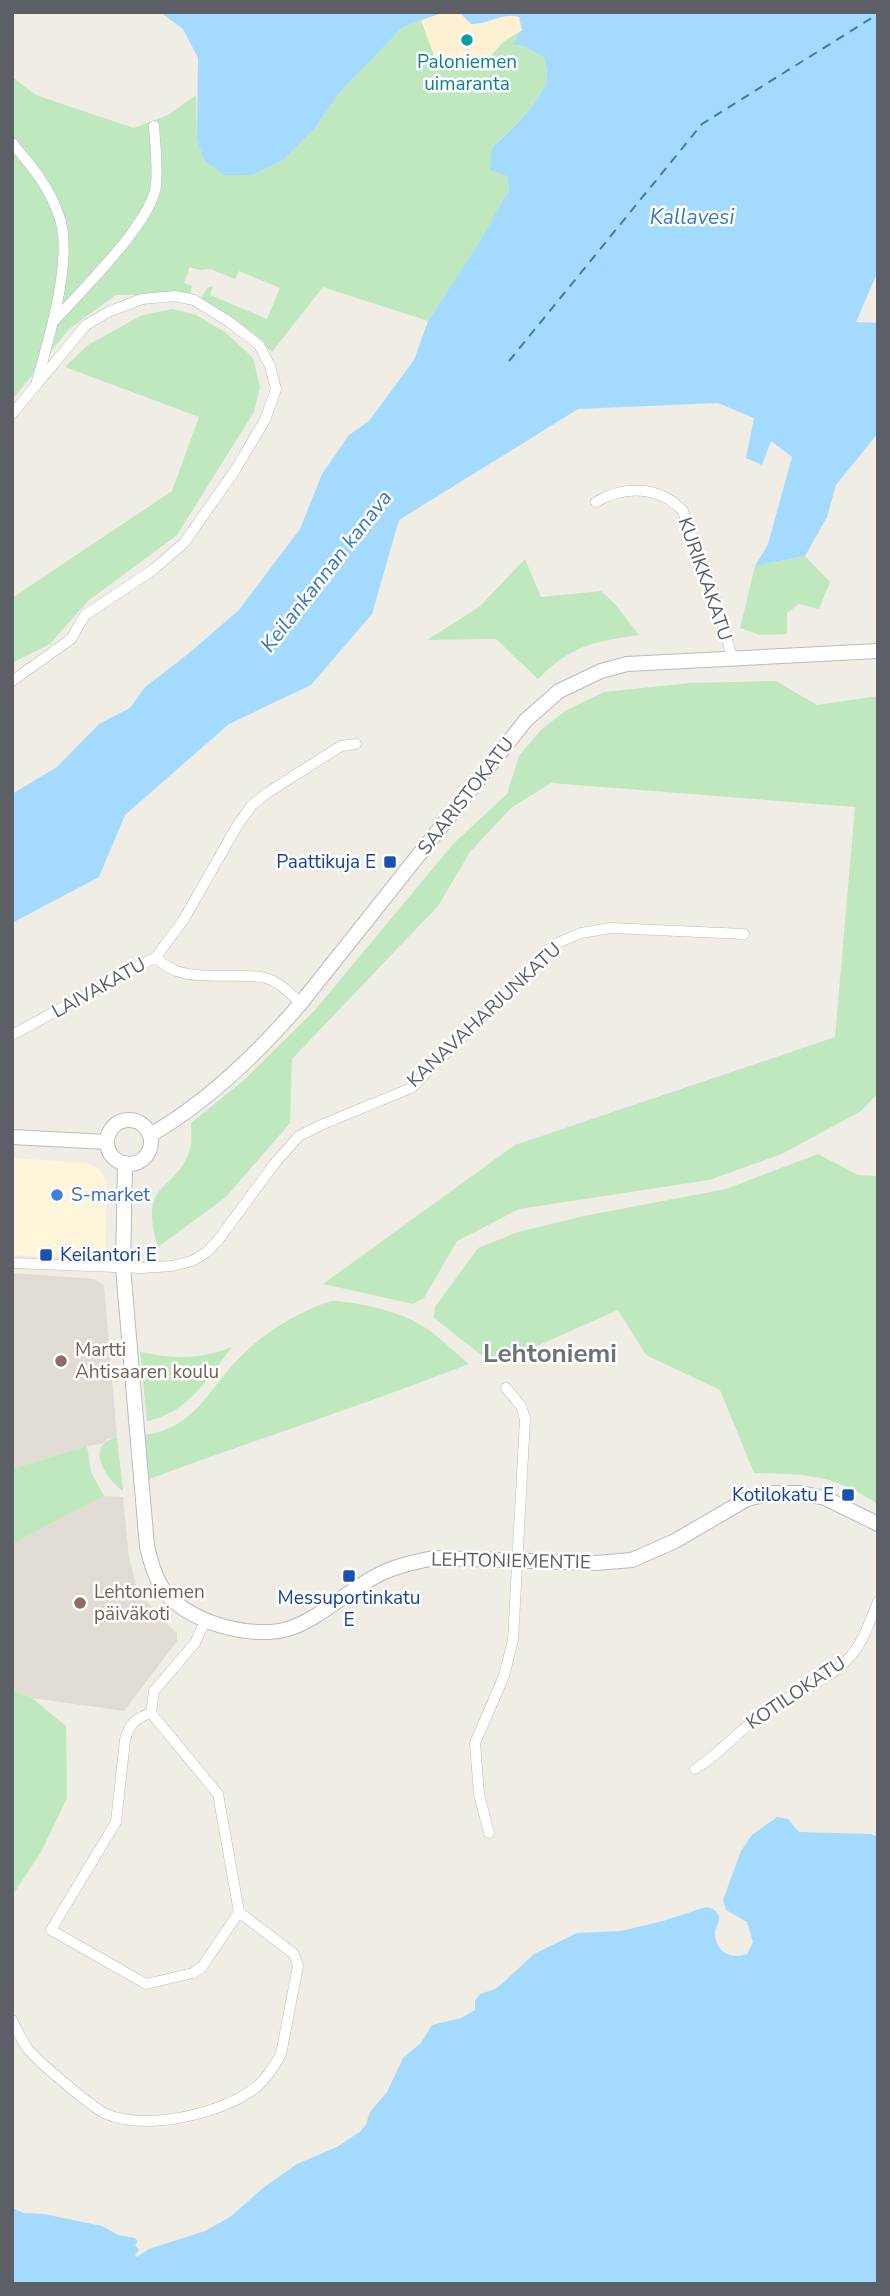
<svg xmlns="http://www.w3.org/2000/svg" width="890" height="2296" font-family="'Nunito Sans',sans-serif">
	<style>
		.commercial { fill: #fff5da }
		.education { fill: #e0dcd3 }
		.green { fill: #c0e8bf }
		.sand { fill: #fcf1d2 }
		.water { fill: #a5daff }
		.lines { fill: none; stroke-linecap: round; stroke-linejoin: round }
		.ferry { stroke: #3b7ab8; stroke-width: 2; stroke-dasharray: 9 7; stroke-linecap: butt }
		.street-casing { stroke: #b9bcc1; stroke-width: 11 }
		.secondary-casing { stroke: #b8bbc1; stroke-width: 16 }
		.street { stroke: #fff; stroke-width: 10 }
		.secondary { stroke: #fff; stroke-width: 14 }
		.culture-dot { fill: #0f9aa8; stroke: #fff; stroke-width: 2.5 }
		.transit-dot { fill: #1a4fb4; stroke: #fff; stroke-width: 2.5 }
		.shop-dot { fill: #3f7fe0; stroke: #fff; stroke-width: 2.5 }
		.education-dot { fill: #8d6e63; stroke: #fff; stroke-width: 2.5 }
		.labels { text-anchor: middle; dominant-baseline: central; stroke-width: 5; stroke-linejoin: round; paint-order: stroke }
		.culture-label { font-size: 19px; fill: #0d838f; stroke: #fff }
		.street-label { font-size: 19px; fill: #5c6066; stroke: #fff }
		.transit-label { font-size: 19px; fill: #164399; stroke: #fff; text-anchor: end }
		.shop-label { font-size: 19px; fill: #366cbe; stroke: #fff; text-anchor: start }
		.education-label { font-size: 19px; fill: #785e54; stroke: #fff; text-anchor: start }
		.water-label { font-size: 21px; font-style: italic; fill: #3b7ab8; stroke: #fff }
		.district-label { font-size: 26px; font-weight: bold; fill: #6d7378; stroke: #fff }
	</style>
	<rect width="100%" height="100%" fill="#efede4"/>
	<path class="commercial" d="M12,1158L88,1163L99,1169L107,1182L105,1260L12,1255Z"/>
	<path class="education" d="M12,1273L94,1279L104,1285L117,1437L108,1439L102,1444L87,1446L12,1469Z
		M104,1496L123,1497L129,1558L137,1589L159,1617L177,1633V1641L124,1711L32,1698L12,1690V1544Z"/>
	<path class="green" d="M421,20L434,55L442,67L456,68L487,60L503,42L522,30L515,39L518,46H523L544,57C545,64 548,73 547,79C544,98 506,135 492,147C499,160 508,172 509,187C509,205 442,300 428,321L323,287L272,352L242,326L201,298L207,288L213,286L210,295L267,319L280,288L239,271L235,279L210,269L199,270L190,267L184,283L192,286L190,294L116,295L69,329L12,400V77L36,95L134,128L168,115L196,95L197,139L223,175H253L283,160L316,127L339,93L403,27Z
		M173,309L196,315L225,332L253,358L260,387L254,412L177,535L88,601L50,644L12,663V598L172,491L199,417L65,367L88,345L142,315Z
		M805,556L830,582L819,609L799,604L787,613V634L760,635L740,628L755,566Z
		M525,559L541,597L601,591L616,605L639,635C593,642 572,645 538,679L496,639L427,640L479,607Z
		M776,681L817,705L878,696V1093L861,1111L782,1154L709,1180L519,1209L457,1241L424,1298L413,1304L323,1284L515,1145L835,1037L855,807L551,783L511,808L470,852L438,906L292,1059L290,1123L226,1197L158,1247C136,1177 180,1193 191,1145C192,1138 191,1130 191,1123L244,1080L315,1010L453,844L507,794L519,756L541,730L565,711L604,692L690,683Z
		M818,1154L858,1175L878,1176V1504C832,1474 807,1474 754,1473L720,1390L646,1355L618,1310L494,1365L434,1318L435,1307L478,1248L518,1232L584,1216L726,1189Z
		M331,1301C354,1301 391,1310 412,1320C433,1330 451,1349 469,1364C363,1405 255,1440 149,1479L145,1435C195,1428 208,1390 239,1358C264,1332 298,1312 331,1301Z
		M232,1347C208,1377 189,1413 147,1421L140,1352C176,1359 197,1360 232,1347Z
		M117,1437L123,1491C105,1478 84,1445 117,1437Z
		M87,1446L91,1472L104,1496L12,1544V1469Z
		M12,1690L32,1698L66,1726L67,1798L41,1852L12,1896Z"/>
	<path class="sand" d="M444,12H459L471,24C488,26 501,12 519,17L522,30L503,42L487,60L456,68L442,67L434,55L421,20Z"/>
	<path class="water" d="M160,12H444L403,27L339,93L316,127L283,160L253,175H223L204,160L197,139L198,58L183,29Z
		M459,12H878V271L856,322L878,323V433L836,485L827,517L805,556L755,566L768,544L792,457L771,441L762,465L746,458L754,418L718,403L578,409L399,520L372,614L311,685L229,724L125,815L99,877L12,923V794L57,767L99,724L130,708L145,687L188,654L239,610L300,529L322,474L349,435L369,421L414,360L428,321L479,243L509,190L507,176L490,170L492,147C507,135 544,98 547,79C548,73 545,64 544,57L523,46L515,45V39L522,30L519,17C501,12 488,25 471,24Z
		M777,1817L788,1819L799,1832L871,1834L878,1837V2284H12V2208L24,2213L44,2214L102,2226L118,2235L135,2238L138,2242L135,2245L139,2250L135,2255L137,2257L149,2249L205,2231L230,2217L263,2188L297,2164L337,2147L361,2131L366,2124L370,2112L387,2092L403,2058L421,2043L432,2025L461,2018L475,2010V2001L480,1994L495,1989L504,1982L534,1954L577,1933L621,1931L663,1921L706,1907C712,1908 717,1910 719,1917C720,1923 715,1927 715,1933C715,1951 730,1960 747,1954L753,1942L747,1922L726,1910L723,1900L741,1851L752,1835Z"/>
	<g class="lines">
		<path class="ferry" d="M509,361L702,124L878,14"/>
		<g class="street-casing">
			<path id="street" d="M12,143C31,165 50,188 59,216C74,257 49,338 37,381
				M54,321C80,292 153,221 156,185C158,165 155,145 154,126
				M12,414L86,325L108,312L142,299L175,296L194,300L228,321L259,345L270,366L276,389L265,420L234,472L184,543L154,569L85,615L71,639L12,681
				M596,502C625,485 660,486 683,511L716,600L732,657
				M156,957L184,919L237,826L252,805L267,793L341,746L356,744
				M12,1035L156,957C181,987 231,970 266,978C280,982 290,994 301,1003
				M12,1263L141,1268L172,1266L192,1261L207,1252L219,1239L275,1163L299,1136L321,1125L411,1088L555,944L581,933L611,928L744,934
				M151,1713C135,1718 129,1725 125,1740L116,1822L51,1930L146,1984L193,1973L202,1967L239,1912
				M695,1769C720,1754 738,1731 762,1714C788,1696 827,1682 848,1659C863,1644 870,1620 878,1602
				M489,1833L479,1794L475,1743L504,1676L513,1640L525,1419L521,1406L506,1388
				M12,2020C17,2030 21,2040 28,2049C37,2061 93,2108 106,2114C146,2131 222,2114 255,2088C266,2080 274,2066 281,2054L298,1966L294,1954L239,1912L218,1794L151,1713L154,1691L195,1643L205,1621"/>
		</g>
		<g class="secondary-casing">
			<path id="secondary" d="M107 1142a22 22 0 1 1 44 0a22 22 0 1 1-44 0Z
				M150,1135C208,1102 258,1053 301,1003L526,720L559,691L601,671L627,664L878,651
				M12,1137L107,1142
				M125,1163L123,1268L147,1546C150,1560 154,1574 161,1586C182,1622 254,1641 291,1628C324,1616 350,1588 382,1573C398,1565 416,1562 433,1558L596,1563L632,1560L675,1541L747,1499L772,1493H801L825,1498L878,1524"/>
		</g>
		<use href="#street" class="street"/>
		<use href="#secondary" class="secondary"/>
	</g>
	<circle class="culture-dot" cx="467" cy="40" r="7"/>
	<g class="transit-dot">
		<rect x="383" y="855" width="14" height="14" rx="3.5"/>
		<rect x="39" y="1248" width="14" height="14" rx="3.5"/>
		<rect x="841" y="1488" width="14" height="14" rx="3.5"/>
		<rect x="342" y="1569" width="14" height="14" rx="3.5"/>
	</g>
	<circle class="shop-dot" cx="57" cy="1195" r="7"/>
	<g class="education-dot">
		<circle cx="61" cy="1361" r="7"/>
		<circle cx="80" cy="1603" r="7"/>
	</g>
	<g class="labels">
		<g class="culture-label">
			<text x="467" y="62">Paloniemen<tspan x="467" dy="22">uimaranta</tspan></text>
		</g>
		<g class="street-label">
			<text transform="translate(705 579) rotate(71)">KURIKKAKATU</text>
			<text transform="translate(466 796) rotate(-52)">SAARISTOKATU</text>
			<text transform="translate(99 988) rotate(-29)">LAIVAKATU</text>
			<text transform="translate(484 1015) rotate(-43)">KANAVAHARJUNKATU</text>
			<text transform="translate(511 1561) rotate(1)">LEHTONIEMENTIE</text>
			<text transform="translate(796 1693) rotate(-34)">KOTILOKATU</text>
		</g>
		<g class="transit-label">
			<text x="376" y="862">Paattikuja E</text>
			<text x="60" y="1255" text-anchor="start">Keilantori E</text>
			<text x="834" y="1495">Kotilokatu E</text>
			<text x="349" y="1598" text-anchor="middle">Messuportinkatu<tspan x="349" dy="22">E</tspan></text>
		</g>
		<g class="shop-label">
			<text x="71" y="1195">S-market</text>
		</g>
		<g class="education-label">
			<text x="75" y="1350">Martti<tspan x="75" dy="22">Ahtisaaren koulu</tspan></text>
			<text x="94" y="1592">Lehtoniemen<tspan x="94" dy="22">päiväkoti</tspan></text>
		</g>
		<g class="water-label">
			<text x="692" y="217">Kallavesi</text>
			<text transform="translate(326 571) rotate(-52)">Keilankannan kanava</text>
		</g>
		<g class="district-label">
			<text x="550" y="1353">Lehtoniemi</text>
		</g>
	</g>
	<rect width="890" height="2296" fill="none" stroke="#5c6066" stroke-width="28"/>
</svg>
